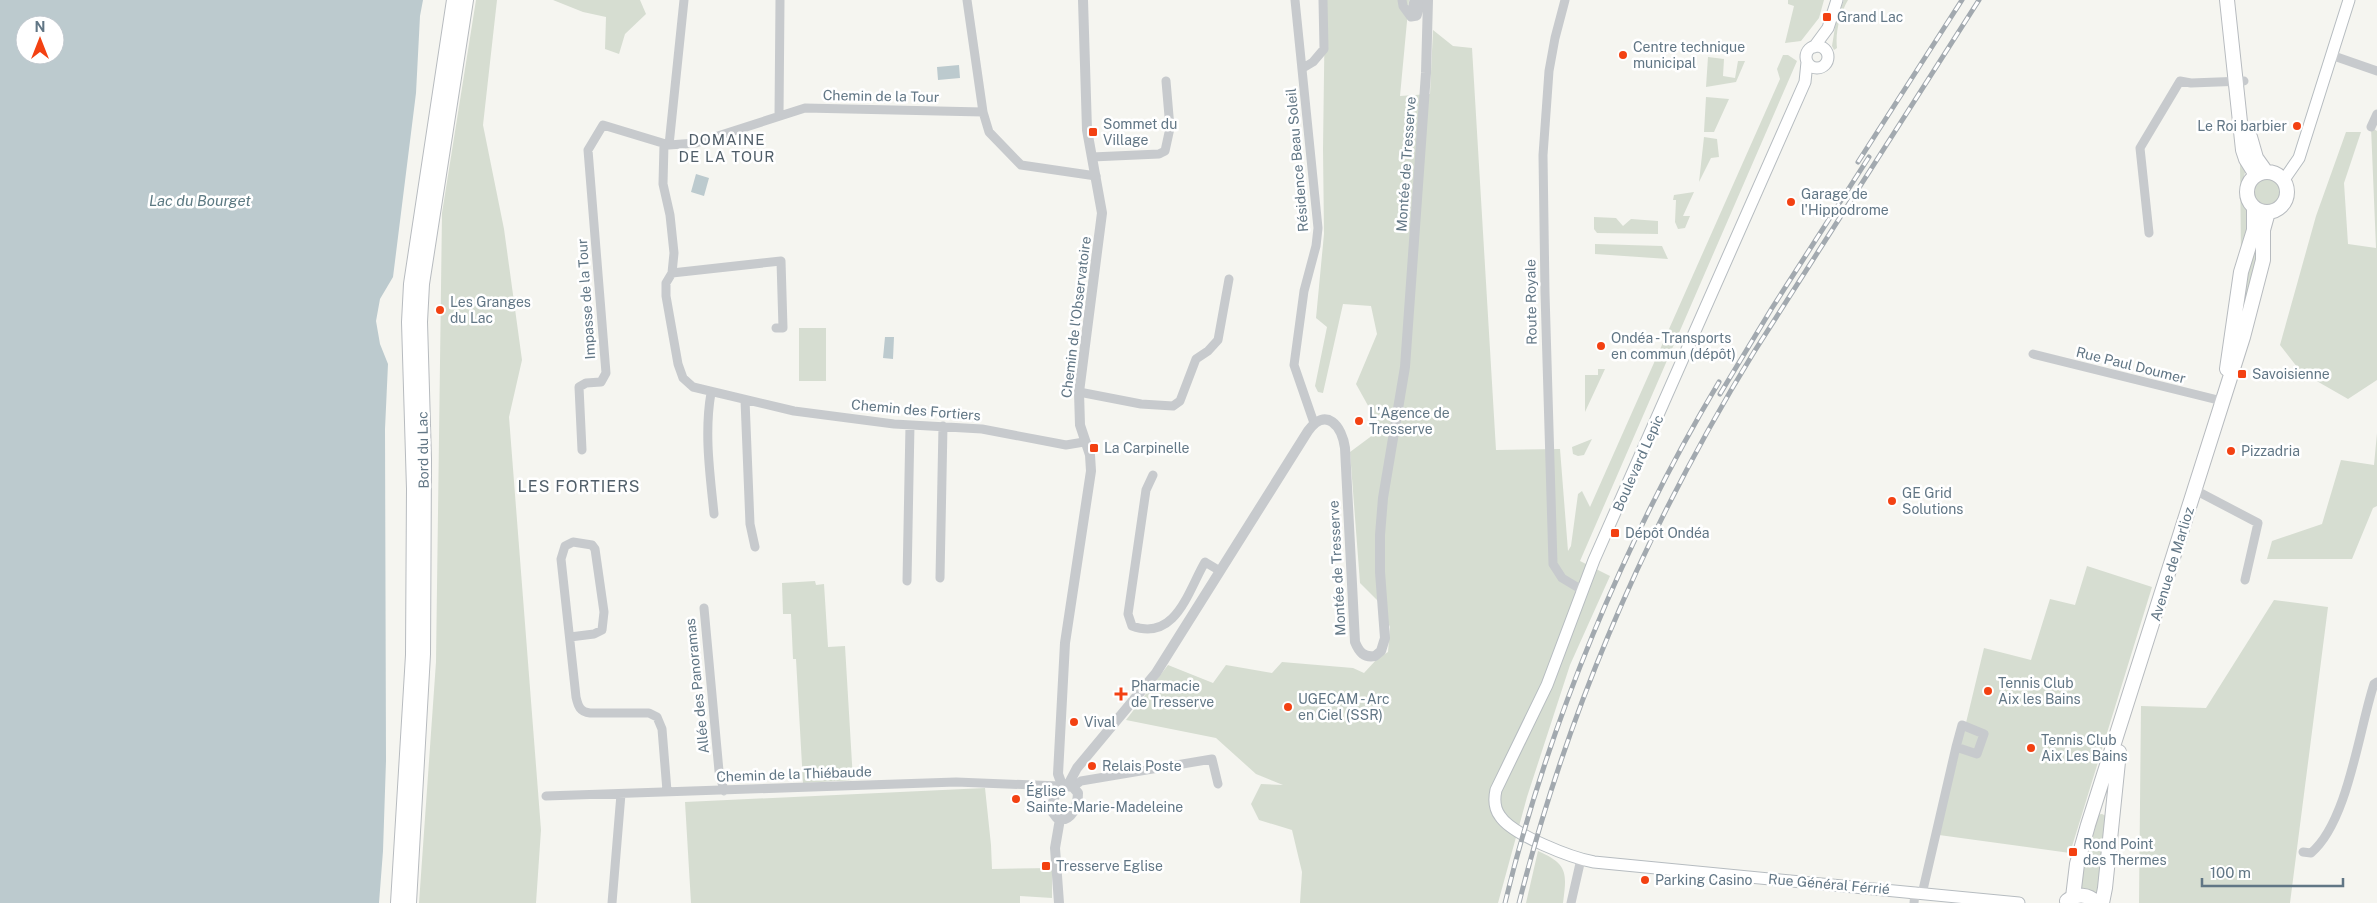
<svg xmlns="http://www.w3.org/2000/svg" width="2377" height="903" font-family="'Public Sans',sans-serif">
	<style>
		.green { fill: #d6ddd1 }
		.water { fill: #bccace; fill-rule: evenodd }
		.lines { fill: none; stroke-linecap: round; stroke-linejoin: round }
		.secondary-casing { stroke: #b6bcc0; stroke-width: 13 }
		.primary-casing { stroke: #b7bbbf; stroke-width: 16 }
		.minor { stroke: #c7cacd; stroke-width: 9 }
		.tertiary { stroke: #c7cacd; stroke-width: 10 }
		.secondary { stroke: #fff; stroke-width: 11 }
		.primary { stroke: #fff; stroke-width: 14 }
		.rail-casing { stroke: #a2a9af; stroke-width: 5 }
		.rail { stroke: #fff; stroke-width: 3; stroke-dasharray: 9; stroke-linecap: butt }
		.poi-dot { fill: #f34112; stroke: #fff; stroke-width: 2 }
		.labels { text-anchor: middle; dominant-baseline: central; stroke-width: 5; stroke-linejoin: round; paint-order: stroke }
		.poi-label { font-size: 14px; fill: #617685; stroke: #fff; text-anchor: start }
		.street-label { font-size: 14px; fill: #617685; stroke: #fff }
		.neighbourhood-label { font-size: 15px; letter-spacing: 1px; fill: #505e69; stroke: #fff }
		.water-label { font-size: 15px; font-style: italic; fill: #5c7982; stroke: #fff }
		.quarter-label { font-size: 16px; letter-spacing: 1px; fill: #505e69; stroke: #fff }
	</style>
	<rect width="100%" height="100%" fill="#f5f5f0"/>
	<path class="green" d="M476,0H497L483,125L504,229L522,360L509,417L541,830L536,903H419L436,662L442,213Z
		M553,0H640L646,14L625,34L619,54L605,49L606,17L583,12Z
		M1325,0H1409L1400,96L1430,94L1433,30L1453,46L1472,48L1496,450L1560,449L1568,551L1571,546L1578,494L1582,491L1590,507L1780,79L1777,69L1783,55H1788L1797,61L1580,561L1610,576L1570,665L1527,797L1498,903H1300L1302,872L1292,830L1259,820L1251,804L1261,784L1283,785L1256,774L1216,738L1126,720L1168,665L1213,683L1226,665L1272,673L1282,662L1353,668L1364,673L1377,659L1388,652L1390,627L1378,601L1360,583L1350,452L1381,429L1356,384L1377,334L1371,306L1343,304L1323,393L1318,392L1315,386L1327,327L1316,318L1324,234L1323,149Z
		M1788,0H1824L1819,18L1801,41L1785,43L1794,6L1788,4Z
		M1844,0H1848C1840,14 1835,32 1837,48L1834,50L1832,46L1836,21Z
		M1708,57L1724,59L1723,76L1735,78L1738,61H1745L1736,82L1706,87Z
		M1706,97L1729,99L1714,132H1704Z
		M2371,127L2377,131V380L2348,399L2301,372L2280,345L2316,216L2346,132H2361L2344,183L2348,244L2376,248Z
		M1704,137L1717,139L1719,157L1711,158L1699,182Z
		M2240,160L2246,169L2241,188V200L2251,216L2241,258Z
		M2252 192a15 15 0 1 1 30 0a15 15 0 1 1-30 0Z
		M1694,192L1683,216H1690L1685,228L1678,229L1675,222L1676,200H1673L1674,195Z
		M1594,217L1616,218L1623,226L1631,219L1658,221V234L1597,233L1594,229Z
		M2256,235L2261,260L2237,332L2243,275Z
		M1595,244L1662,246L1668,259L1595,254Z
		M799,328H826V381H799Z
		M1598,369H1605L1585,412V375H1598Z
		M2377,433V506L2373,508L2352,559H2267L2272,541L2322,524L2341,460L2374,465Z
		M1592,439L1584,455L1578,456L1573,454L1572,447Z
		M2087,566L2152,587L2070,853L1939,835L1984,648L2031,660L2050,599L2075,605Z
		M815,581L816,585L824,584L828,647L845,646L853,780L803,783L796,659H793L791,614H783L782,583Z
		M2274,600L2328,607L2290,903H2139L2141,706L2206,708Z
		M985,788L991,845L992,869L1052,868V898L1020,896V903H691L685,802Z
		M2102,814L2106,816L2100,893L2079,888L2095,815Z
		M1538,851C1568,864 1567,873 1563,903H1526Z"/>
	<path class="water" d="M0,0H423L420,16L416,93L393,277L380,299L376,321L380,344L388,364L385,429L386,761L383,851L379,903H0ZM25,25H55V55H25Z
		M959,65L960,78L938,80L937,67Z
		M696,174L709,178L704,196L691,192Z
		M885,337H894L893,359L883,358Z"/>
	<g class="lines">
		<g class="secondary-casing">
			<path id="secondary" d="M1806 57a11 11 0 1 1 22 0a11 11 0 1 1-22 0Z
				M1814,47L1828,28L1837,0
				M1807,62L1805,82L1594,560L1547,685L1496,790C1494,799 1494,808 1500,816C1512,835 1572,858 1594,862L2019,903
				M2283,181L2299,158L2349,0"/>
		</g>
		<g class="primary-casing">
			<path id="primary" d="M2227,0L2243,150L2246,159L2256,175
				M2250,137L2256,158L2266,172
				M2247 192a20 20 0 1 1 40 0a20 20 0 1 1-40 0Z
				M2227,369L2241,272L2254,230V208
				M2073,897L2077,864L2088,825L2243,337L2263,260V230L2268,212
				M2067,901C2077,893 2088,894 2097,903
				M398,903L413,655L414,489L409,322L411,284L454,0
				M409,903L423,654L424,459L420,322L422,284L466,0
				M2102,903L2105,888L2119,752"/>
		</g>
		<path class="minor" d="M967,0L983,112L989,132L1021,165L1096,176
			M1295,0L1318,228L1316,246L1304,291L1294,365L1314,423
			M1402,0L1403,6L1411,17
			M1565,0L1555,38L1549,71L1543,155L1545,293L1553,564L1562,578L1582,590
			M1411,17L1417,16L1422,0
			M1411,17L1414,0
			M2331,55L2377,71
			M1303,68L1313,62L1324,49L1323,0
			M779,116L780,0
			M2371,127L2377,114
			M664,144L663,184L670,215L674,253L672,273L666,283V296L678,364L683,378L693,387L794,411L894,424L982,429L1066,445L1084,442
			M669,145L684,0
			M1092,157L1159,154L1165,151L1170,128L1166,81
			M2149,233L2140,148L2180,81L2191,83L2244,81
			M672,273L781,261L783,328H776
			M2033,354L2222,401
			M1079,392L1141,404L1173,406L1180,401L1196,359L1208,351L1218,340L1229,279
			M711,393C704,433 710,474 714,514
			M745,400L750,524L755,547
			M582,450L579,387L586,383L601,382L606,373L588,150L603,125L669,145L696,143L805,108L983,112
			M1153,475L1146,490L1128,614L1132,626C1176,642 1188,591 1205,562L1220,571
			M2195,490L2258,523L2245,580
			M940,578L943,426
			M907,581L910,425
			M704,608L719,771L724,791
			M570,637L594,634L602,630L604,612L595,549L592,545L573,542L565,546L561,559L576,697C578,706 580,712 590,713H649L657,717L662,729L667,791
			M1073,787L1081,781L1212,759L1218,784
			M546,796L956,782L1060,786
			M2303,852L2311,853C2348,822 2359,729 2374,684L2377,682
			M1922,894L1956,747L1977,754L1984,734L1962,725L1956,747
			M612,903L621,794
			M1571,903L1581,859
			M1914,903L1915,892"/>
		<path class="tertiary" d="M1062,785L1058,774L1065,643L1091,471L1090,455L1080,425L1079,392L1102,213L1087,130L1083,0
			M1062,785L1073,787L1078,793C1078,803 1074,816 1065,819L1057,818L1051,810L1055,795Z
			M1068,785L1077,768L1156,673L1308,431C1326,406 1342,426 1345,448L1355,642C1359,652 1364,658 1375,656L1381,651L1385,638L1380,572V535L1383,498L1405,367L1426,73L1428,0
			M1059,903L1055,848L1060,819"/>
		<use href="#secondary" class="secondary"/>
		<use href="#primary" class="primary"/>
		<g class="rail-casing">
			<path id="rail" d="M1858,162L1962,0
				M1720,394L1772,308L1869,157
				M1505,903C1548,725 1625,539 1719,382
				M1519,903C1568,709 1649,523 1754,352L1979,0"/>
		</g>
		<use href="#rail" class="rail"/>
	</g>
	<g class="poi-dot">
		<rect x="1822" y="12" width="10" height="10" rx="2.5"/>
		<circle cx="1623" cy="55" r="5"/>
		<circle cx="2297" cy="126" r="5"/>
		<rect x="1088" y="127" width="10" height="10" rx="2.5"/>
		<circle cx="1791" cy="202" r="5"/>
		<circle cx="440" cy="310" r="5"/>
		<circle cx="1601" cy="346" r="5"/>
		<rect x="2237" y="369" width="10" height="10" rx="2.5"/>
		<circle cx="1359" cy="421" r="5"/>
		<rect x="1089" y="443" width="10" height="10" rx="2.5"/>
		<circle cx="2231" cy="451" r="5"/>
		<circle cx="1892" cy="501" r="5"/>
		<rect x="1610" y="528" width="10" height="10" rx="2.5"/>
		<circle cx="1988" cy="691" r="5"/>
		<path d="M1118.5 686.5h5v5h5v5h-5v5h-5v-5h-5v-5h5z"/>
		<circle cx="1288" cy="707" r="5"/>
		<circle cx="1074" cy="722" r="5"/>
		<circle cx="2031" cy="748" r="5"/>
		<circle cx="1092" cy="766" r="5"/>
		<circle cx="1016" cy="799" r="5"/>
		<rect x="2068" y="847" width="10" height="10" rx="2.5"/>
		<rect x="1041" y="861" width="10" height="10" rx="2.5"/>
		<circle cx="1645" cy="880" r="5"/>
	</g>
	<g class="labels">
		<g class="poi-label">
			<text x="1837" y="17">Grand Lac</text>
			<text x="1633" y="47">Centre technique<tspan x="1633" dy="16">municipal</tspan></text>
			<text x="1103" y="124">Sommet du<tspan x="1103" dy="16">Village</tspan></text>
			<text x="2287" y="126" text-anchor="end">Le Roi barbier</text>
			<text x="1801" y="194">Garage de<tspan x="1801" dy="16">l'Hippodrome</tspan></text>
			<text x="450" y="302">Les Granges<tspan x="450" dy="16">du Lac</tspan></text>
			<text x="1611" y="338">Ondéa - Transports<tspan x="1611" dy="16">en commun (dépôt)</tspan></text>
			<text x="2252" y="374">Savoisienne</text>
			<text x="1369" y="413">L'Agence de<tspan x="1369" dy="16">Tresserve</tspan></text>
			<text x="1104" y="448">La Carpinelle</text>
			<text x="2241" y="451">Pizzadria</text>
			<text x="1902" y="493">GE Grid<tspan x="1902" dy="16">Solutions</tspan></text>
			<text x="1625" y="533">Dépôt Ondéa</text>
			<text x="1998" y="683">Tennis Club<tspan x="1998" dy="16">Aix les Bains</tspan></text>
			<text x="1131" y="686">Pharmacie<tspan x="1131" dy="16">de Tresserve</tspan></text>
			<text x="1298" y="699">UGECAM - Arc<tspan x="1298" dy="16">en Ciel (SSR)</tspan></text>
			<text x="1084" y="722">Vival</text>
			<text x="2041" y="740">Tennis Club<tspan x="2041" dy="16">Aix Les Bains</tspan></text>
			<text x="1102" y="766">Relais Poste</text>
			<text x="1026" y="791">Église<tspan x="1026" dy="16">Sainte-Marie-Madeleine</tspan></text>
			<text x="2083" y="844">Rond Point<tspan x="2083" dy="16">des Thermes</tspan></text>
			<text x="1056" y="866">Tresserve Eglise</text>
			<text x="1655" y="880">Parking Casino</text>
		</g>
		<g class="street-label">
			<text transform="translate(881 96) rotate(1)">Chemin de la Tour</text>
			<text transform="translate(1297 160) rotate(-95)">Résidence Beau Soleil</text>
			<text transform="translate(1406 164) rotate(-86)">Montée de Tresserve</text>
			<text transform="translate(586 299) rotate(-94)">Impasse de la Tour</text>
			<text transform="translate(1531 302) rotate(-91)">Route Royale</text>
			<text transform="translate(1076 317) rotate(-83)">Chemin de l'Observatoire</text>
			<text transform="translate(2131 365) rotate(14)">Rue Paul Doumer</text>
			<text transform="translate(916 410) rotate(5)">Chemin des Fortiers</text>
			<text transform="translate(423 450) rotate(-91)">Bord du Lac</text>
			<text transform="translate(1638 463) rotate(-66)">Boulevard Lepic</text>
			<text transform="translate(2172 564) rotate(-73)">Avenue de Marlioz</text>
			<text transform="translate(1337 568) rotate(-93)">Montée de Tresserve</text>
			<text transform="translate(697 686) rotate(-96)">Allée des Panoramas</text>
			<text transform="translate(794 774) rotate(-2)">Chemin de la Thiébaude</text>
			<text transform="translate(1829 884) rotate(5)">Rue Général Férrié</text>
		</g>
		<g class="neighbourhood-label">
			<text x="727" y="139">DOMAINE<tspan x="727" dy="17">DE LA TOUR</tspan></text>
		</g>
		<g class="water-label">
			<text x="200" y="200">Lac du Bourget</text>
		</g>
		<g class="quarter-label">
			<text x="579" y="486">LES FORTIERS</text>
		</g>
	</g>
	<g transform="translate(40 40)"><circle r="24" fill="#ffffff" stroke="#c0c8ce"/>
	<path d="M0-4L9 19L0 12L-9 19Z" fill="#f34112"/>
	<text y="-8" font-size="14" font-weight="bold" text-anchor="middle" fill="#617685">N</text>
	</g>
	<path d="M2202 878v8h141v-8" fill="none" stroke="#617685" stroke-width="2.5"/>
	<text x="2210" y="878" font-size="15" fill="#617685" stroke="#ffffff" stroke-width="4" paint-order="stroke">100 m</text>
</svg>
